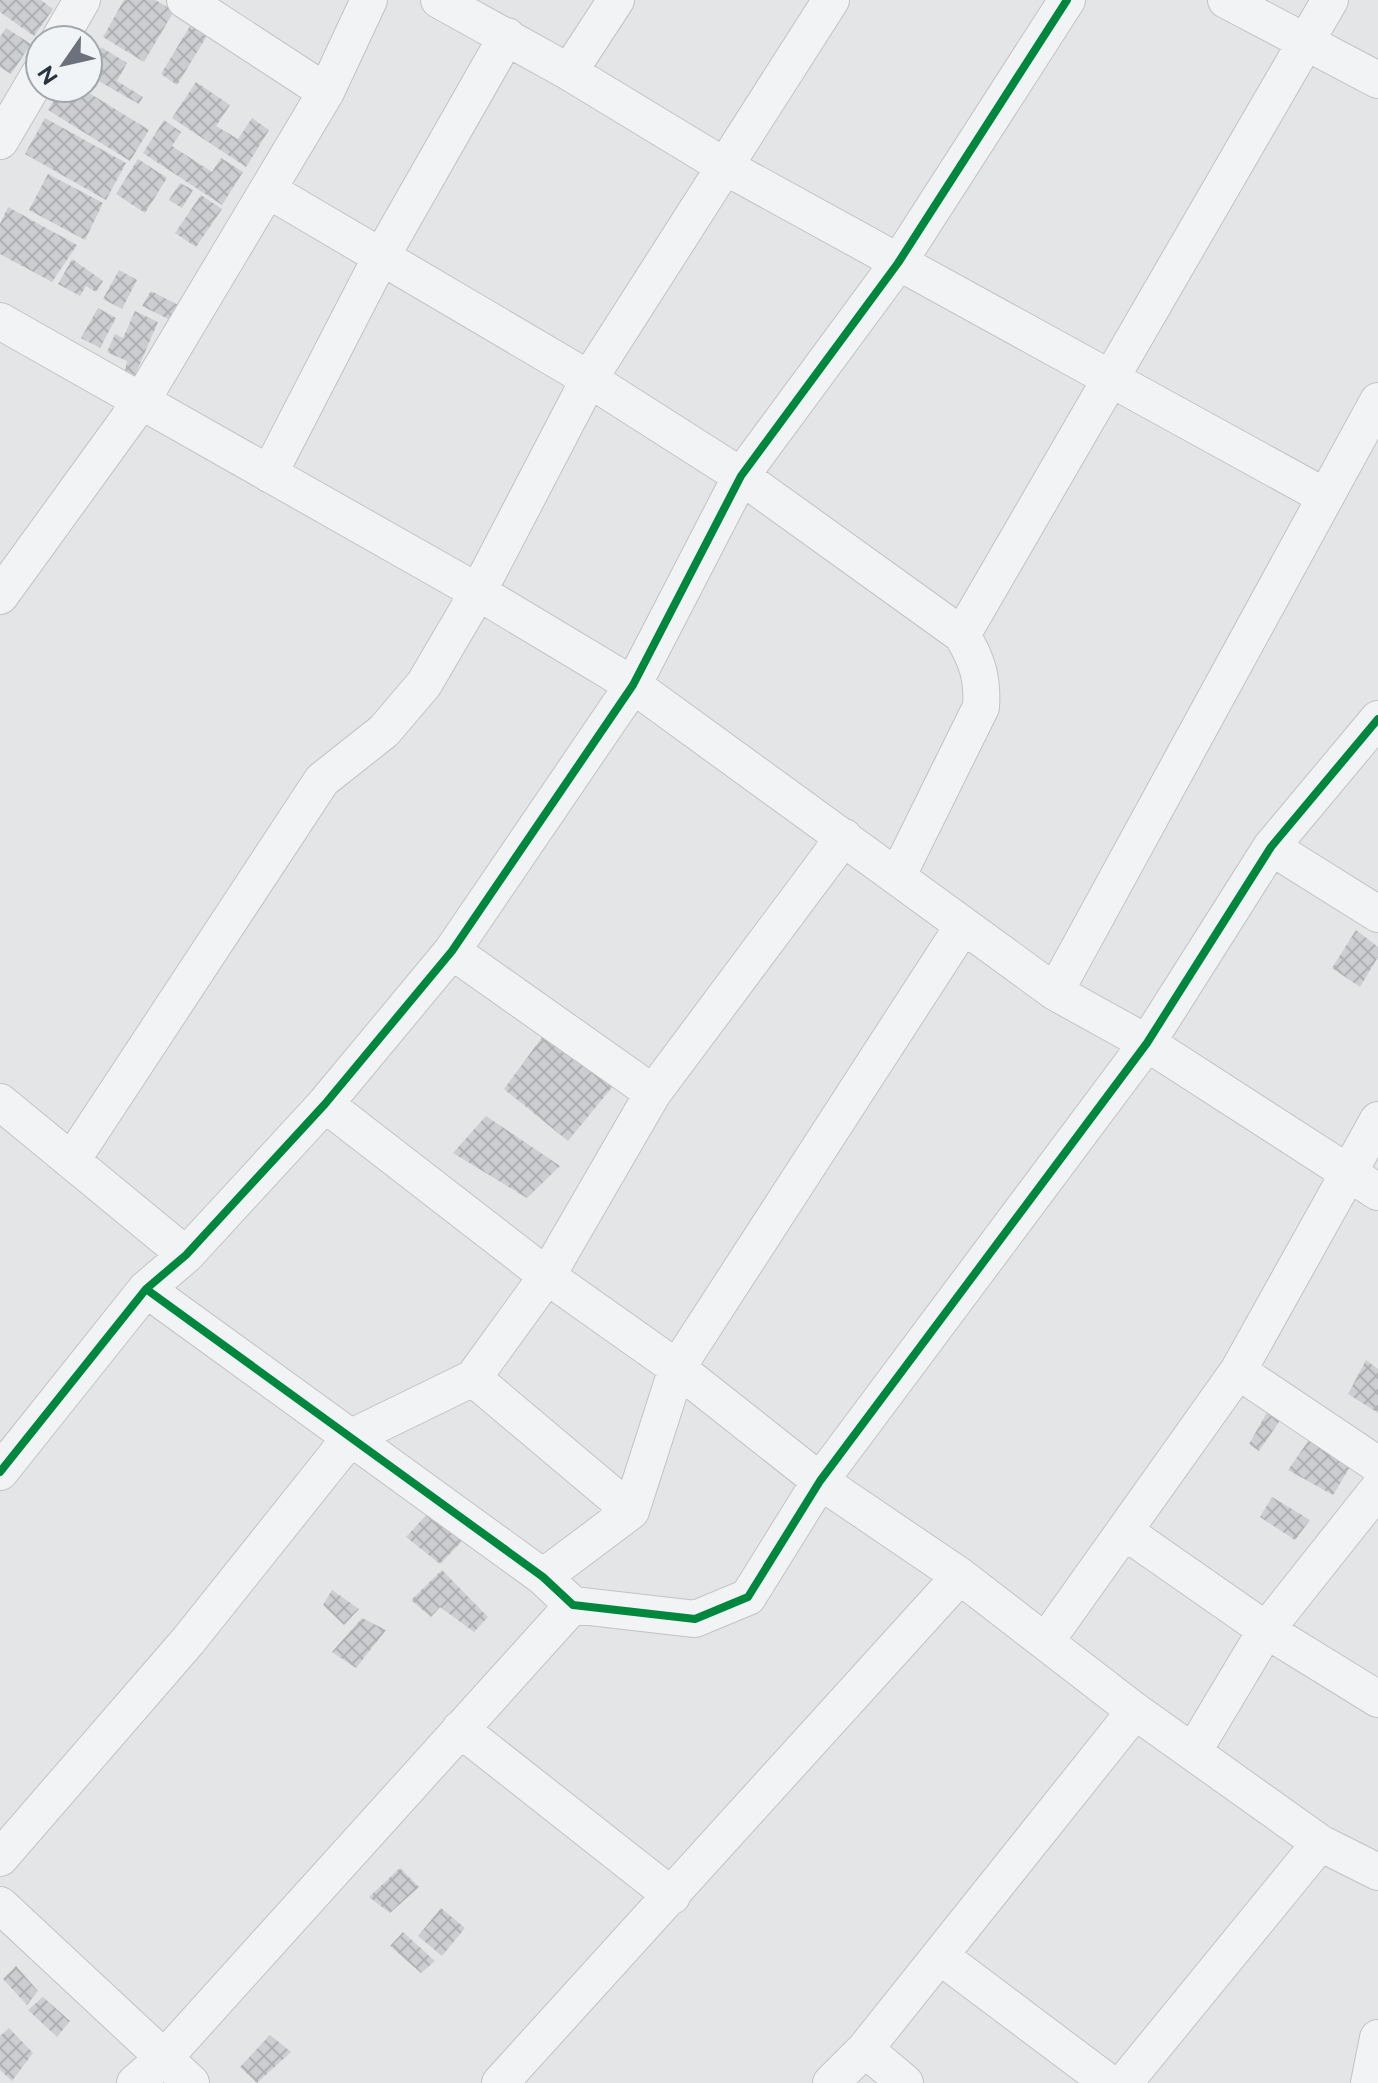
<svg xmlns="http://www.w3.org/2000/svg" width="1378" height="2083" font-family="Raleway,sans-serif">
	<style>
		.building { fill: url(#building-cross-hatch) }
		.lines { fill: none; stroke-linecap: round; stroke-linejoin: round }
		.street-casing { stroke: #c1c3c5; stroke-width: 38 }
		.street { stroke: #f2f3f5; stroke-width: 36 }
		.cycleway-casing { stroke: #f1f4f7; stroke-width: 13 }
		.cycleway { stroke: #00873e; stroke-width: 8 }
	</style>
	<defs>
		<pattern id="building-cross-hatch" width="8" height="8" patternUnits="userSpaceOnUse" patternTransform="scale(2)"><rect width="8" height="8" fill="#cbcdd0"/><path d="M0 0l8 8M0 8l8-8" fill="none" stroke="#aeb1b4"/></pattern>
	</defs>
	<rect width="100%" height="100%" fill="#e3e5e7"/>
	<path class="building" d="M0,0H41L53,9L34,36L0,12Z
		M124,0H155L174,11L144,62L103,37Z
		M193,21L210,31L177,85L161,74Z
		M6,28L31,44L11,74L0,67V37Z
		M101,47L127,63L117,81L143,97L139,104L88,75Z
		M196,82L230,105L216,126L238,139L252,118L269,130L246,167L172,118Z
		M61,88H81L149,130L130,161L48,110Z
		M45,118L126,163L106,200L25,154Z
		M164,120L181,132L172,146L212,172L221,158L243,172L222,205L143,153Z
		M138,159L167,178L145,213L116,194Z
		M48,174L103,203L85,240L29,210Z
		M180,183L193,190L182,208L169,200Z
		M201,195L222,209L196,247L175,233Z
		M8,207L77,245L52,282L0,254V224Z
		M72,259L103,281L96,292L86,286L80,296L58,284Z
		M119,270L137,280L122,309L103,299Z
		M151,291L178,305L170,320L142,306Z
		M98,308L116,318L100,348L81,338Z
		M135,311L158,322L135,375L125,371L127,361L107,352L115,334L123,338Z
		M1356,930L1378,947V957L1360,987L1332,968Z
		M543,1036L614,1085L568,1141L504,1089Z
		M486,1116L560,1166L527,1198L453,1153Z
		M1366,1360L1378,1369V1413L1348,1394Z
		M1269,1409L1281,1419L1259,1451L1249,1444Z
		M1309,1440L1350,1467L1333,1495L1288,1470Z
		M1272,1497L1310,1520L1295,1540L1260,1517Z
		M431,1510L467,1536L440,1564L406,1537Z
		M442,1570L488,1617L474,1632L440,1607L431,1617L411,1600Z
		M332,1590L359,1609L344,1625L323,1605Z
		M362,1618L386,1630L356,1668L332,1652Z
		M400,1868L419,1887L390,1913L369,1897Z
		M441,1908L465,1928L442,1956L418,1936Z
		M403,1932L435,1961L421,1973L390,1946Z
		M16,1966L38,1991L27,2005L3,1979Z
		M43,1997L70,2021L57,2037L28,2010Z
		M9,2028L33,2053L12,2081L0,2070V2036Z
		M270,2035L291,2052L257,2083L240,2067Z"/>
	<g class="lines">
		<g class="street-casing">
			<path id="street" d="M185,0L326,92
				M439,0L569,72L724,166L1324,496
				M1226,0L1378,80
				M59,40L82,0
				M569,72L616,0
				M0,141L40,73
				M268,190L589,379L741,476L962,635C977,660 983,678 981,707L898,875
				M0,321L478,592L633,685L1055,992L1147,1043L1378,1192
				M269,474L380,259L507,36
				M0,596L142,400L326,92L369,0
				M962,635L1330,0
				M1271,847L1378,914
				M452,951L653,1093
				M1055,992L1378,401
				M0,1102L186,1255
				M325,1104L547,1276L677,1368L820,1481L960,1576L1135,1711L1320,1843L1378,1872
				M72,1160L322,780L384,731L424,684L478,592L589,379L831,0
				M146,1289L543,1577L573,1605L695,1619L748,1597L820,1481L1147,1043L1271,847L1378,719
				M1238,1371L1378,1465
				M473,1378L631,1511
				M0,1472L146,1289L186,1255L325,1104L452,951L633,685L741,476L898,263L1067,0
				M1124,1531L1266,1630L1378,1699
				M543,1577L631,1511L677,1368L963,926
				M1046,1641L1238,1371L1378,1120
				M460,1729L672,1896
				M1193,1752L1266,1630L1378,1489
				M0,1858L188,1641L350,1438L473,1378L547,1276L653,1093L844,837
				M0,1905L191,2083
				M940,1956L1109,2083
				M865,2049L905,2083
				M135,2083L165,2057L573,1605
				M500,2083L960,1576
				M831,2083L865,2049L1135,1711
				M1124,2083L1320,1843
				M1369,2083L1378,2038"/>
		</g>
		<use href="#street" class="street"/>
		<g class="cycleway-casing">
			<path id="cycleway" d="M146,1289L543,1577L573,1605L695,1619L748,1597L820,1481L1147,1043L1271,847L1378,719
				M0,1472L146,1289L186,1255L325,1104L452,951L633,685L741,476L898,263L1067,0"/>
		</g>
		<use href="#cycleway" class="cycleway"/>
	</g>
	<g transform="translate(64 64) rotate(236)"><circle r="38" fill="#f1f4f7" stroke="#a1a7ae" stroke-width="2"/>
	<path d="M0-6L14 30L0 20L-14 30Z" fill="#6b727b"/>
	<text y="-12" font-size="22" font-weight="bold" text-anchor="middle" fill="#2a3441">N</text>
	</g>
</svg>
